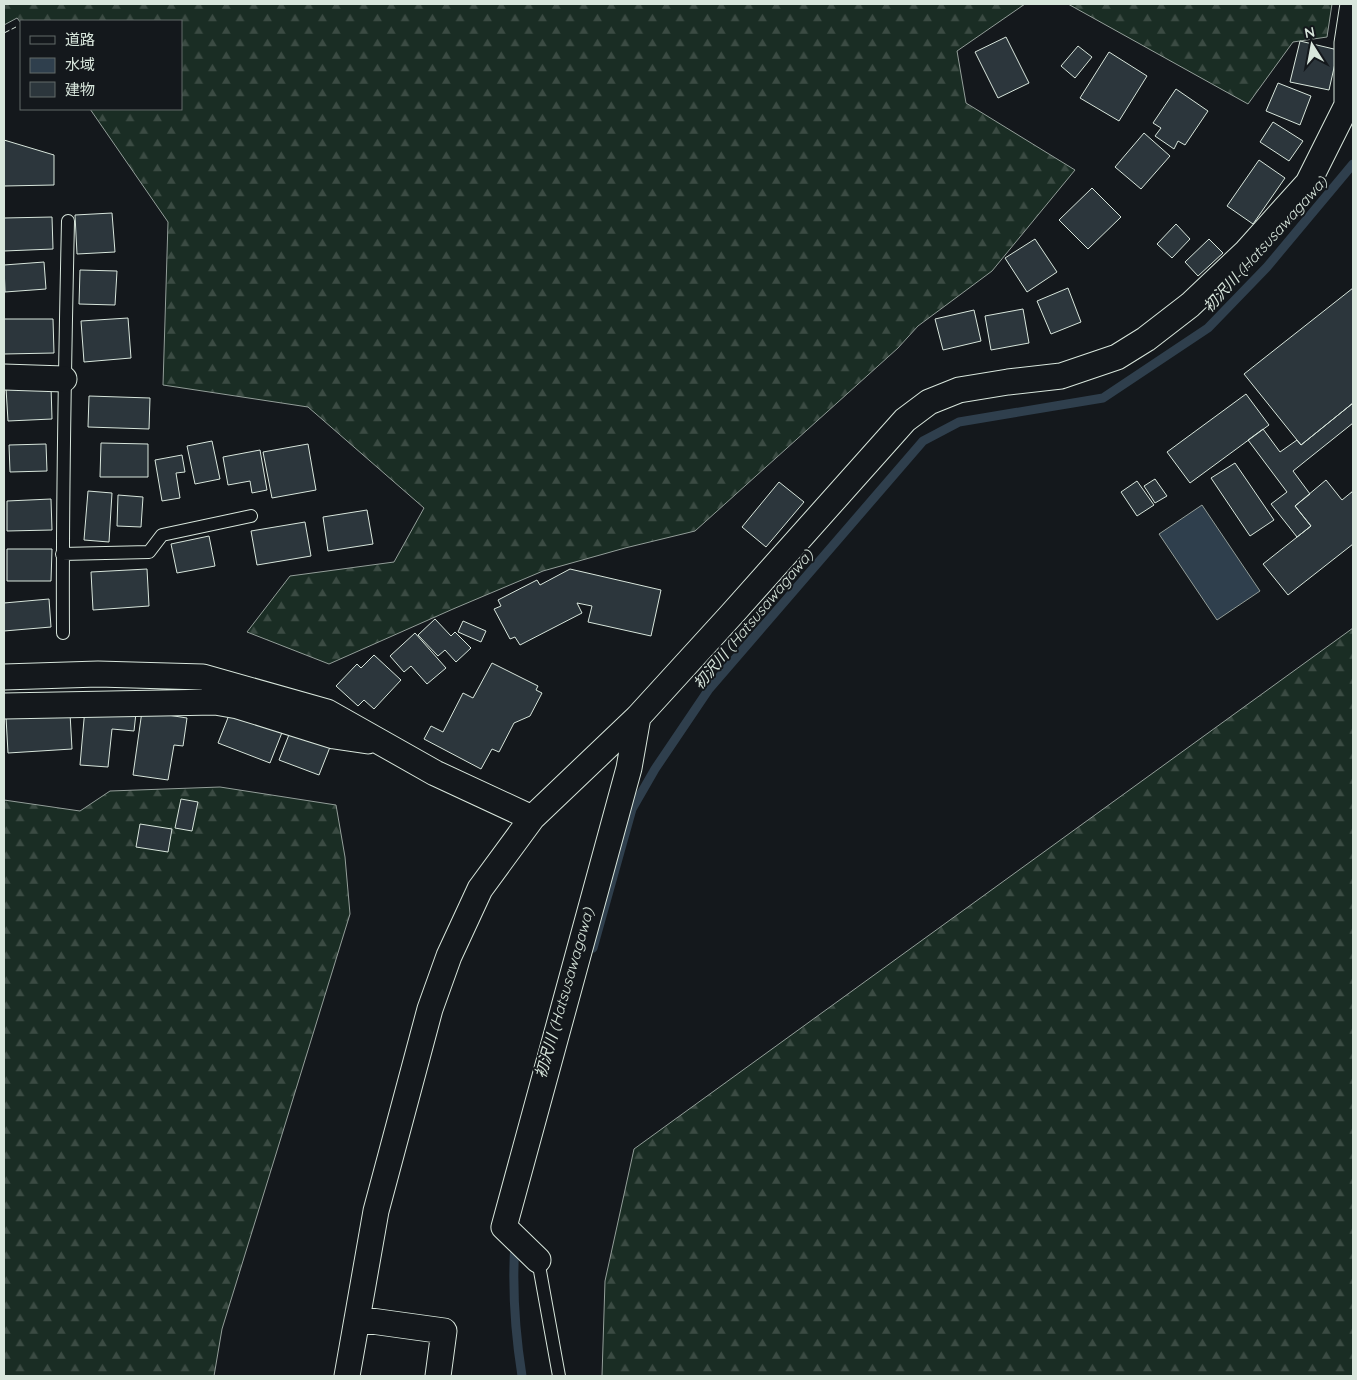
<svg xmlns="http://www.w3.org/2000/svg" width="1357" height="1380" font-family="Quicksand,'Noto Sans JP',sans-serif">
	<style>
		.forest { fill: url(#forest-firs); stroke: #939e99 }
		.water { fill: #2f3f4d; stroke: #939e99 }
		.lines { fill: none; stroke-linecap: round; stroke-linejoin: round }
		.stream { stroke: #2f3f4d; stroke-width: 9 }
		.building { fill: #2c363c; stroke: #d8e6dc }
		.lane-casing { stroke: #d8e6dc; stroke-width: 14 }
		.street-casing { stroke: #d8e6dc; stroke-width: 27 }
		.lane { stroke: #14181c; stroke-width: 12 }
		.street { stroke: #14181c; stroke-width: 25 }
		.fence { stroke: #d8e6dc; stroke-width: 1; stroke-dasharray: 6 2.5; stroke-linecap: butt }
		.labels { text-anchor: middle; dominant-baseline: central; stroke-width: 4; stroke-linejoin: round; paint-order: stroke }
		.water-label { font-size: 15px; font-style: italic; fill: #d8e6dc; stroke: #14181c }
	</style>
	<defs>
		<pattern id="forest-firs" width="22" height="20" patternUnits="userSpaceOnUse" patternTransform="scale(1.25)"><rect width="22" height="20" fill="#1a2d24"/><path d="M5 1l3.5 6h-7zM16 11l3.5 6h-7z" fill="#3b4b43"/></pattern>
	</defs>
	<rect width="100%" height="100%" fill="#14181c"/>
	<path class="forest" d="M4,4H1025L957,51L966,103L1075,170L992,271L918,326L898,348L695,531L625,548L543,571L453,609L329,664L247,632L290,576L394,562L424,508L308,407L163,385L168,222L90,109H181V21H21V23L17,18L4,25Z
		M1068,4H1332L1327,37L1293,42L1248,104Z
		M1353,628V1376H602L605,1281L634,1149Z
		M220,787L336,805L345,857L350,914L222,1329L214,1376H4V800L80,811L110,791Z"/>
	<path class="water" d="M1202,505L1260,591L1217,620L1159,534Z"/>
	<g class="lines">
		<path class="stream" d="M593,948L632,809L655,769L709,689L923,441L959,422L1103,398L1208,328L1267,267L1353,164
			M515,1242C512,1287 515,1332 522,1376"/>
	</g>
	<path class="building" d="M1006,37L1029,83L998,98L975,52Z
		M1300,41L1338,50L1329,90L1290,82Z
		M1078,46L1092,57L1075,78L1061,66Z
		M1109,52L1147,76L1119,121L1080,98Z
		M1278,83L1311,96L1300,125L1266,111Z
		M1176,89L1208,111L1185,145L1178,141L1174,149L1155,136L1161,128L1153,123Z
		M1273,122L1303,141L1289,161L1260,142Z
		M1144,133L1170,156L1141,189L1115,167Z
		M4,140L54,155V185L4,186Z
		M1259,160L1285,178L1253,224L1227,206Z
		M1092,188L1121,217L1088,249L1059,220Z
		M112,213L115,252L77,254L75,215Z
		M52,217L53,249L4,251V218Z
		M1176,224L1190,239L1172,258L1157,244Z
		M1035,239L1057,272L1027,292L1005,258Z
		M1209,239L1223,253L1198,276L1185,262Z
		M44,262L46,289L5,292L4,265Z
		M80,270L117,271L115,305L79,304Z
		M1068,288L1081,322L1051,334L1037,301Z
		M1353,288V403L1301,445L1244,374Z
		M1023,309L1029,343L991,350L985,316Z
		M974,310L981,341L943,350L935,319Z
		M128,318L131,358L84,362L81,321Z
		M4,319H53L54,353L4,354Z
		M51,386L52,419L8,421L6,388Z
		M1246,394L1269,425L1190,483L1167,452Z
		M89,396L150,398L149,429L88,427Z
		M1353,403V423L1293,471L1310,494L1295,506L1311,526L1297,537L1271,504L1287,492L1248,440L1263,429L1280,452L1297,440L1301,445Z
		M212,441L220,479L195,484L187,446Z
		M101,443L148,444V477H100Z
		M46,444L47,471L10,472L9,445Z
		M308,444L316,490L272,498L263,452Z
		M260,450L267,490L252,493L250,481L228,485L223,457Z
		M182,455L185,472L176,473L180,498L162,501L155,460Z
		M1235,463L1274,520L1250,536L1211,478Z
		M1155,479L1167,496L1155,503L1144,486Z
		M1326,480L1342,500L1353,491V544L1288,595L1263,564L1311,526L1295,506Z
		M1137,481L1154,505L1137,516L1121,492Z
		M779,482L804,502L766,547L742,527Z
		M88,491L112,493L109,542L84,540Z
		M118,495L143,497L141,527L117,526Z
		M51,499L52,530L7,531V501Z
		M367,510L373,544L328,551L323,517Z
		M305,522L311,556L257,565L251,531Z
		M209,536L215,566L177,573L171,544Z
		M7,549H52L51,581H7Z
		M147,569L149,606L93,610L91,572Z
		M570,569L661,590L651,636L588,622L592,606L577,603L582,613L520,645L515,637L510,639L494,609L501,606L498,600L537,580L540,585Z
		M49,599L51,627L4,631V603Z
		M435,619L451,636L455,632L471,648L456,662L445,650L438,656L418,635Z
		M463,621L486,631L481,642L458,632Z
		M415,633L446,668L427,684L411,666L404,672L390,656Z
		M374,655L401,680L374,709L364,700L358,706L336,686L357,664L361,668Z
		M492,663L538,686L536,690L542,693L530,716L514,723L499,752L492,749L481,769L424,739L431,726L443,732L463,693L473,698Z
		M85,708L136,713L134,731L112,729L108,767L80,765Z
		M231,710L283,730L270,763L218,743Z
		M142,711L187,718L183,746L174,745L168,780L133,775Z
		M70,713L72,749L8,753L6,717Z
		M292,727L332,742L319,775L279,760Z
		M181,799L198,802L192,831L175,828Z
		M140,824L172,829L168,852L136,847Z"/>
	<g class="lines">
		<g class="lane-casing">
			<path id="lane" d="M62,554L149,552L162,535L251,516
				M63,633C62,496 65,359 68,221
				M538,1260L559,1376"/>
		</g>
		<g class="street-casing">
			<path id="street" d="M4,377L64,379
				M4,677L98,674L203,677L327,712L435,773L532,818
				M4,706L215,702L238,706L334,736L368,741
				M538,1260L504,1227L629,768L638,717
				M357,1319L444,1331L438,1376
				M347,1376L376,1211L430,1009L449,956L480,889L532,818L638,717L732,614L905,420L929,402L959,390L1008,382L1061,376L1117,357L1146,339L1190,305L1246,252L1308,183L1347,105V43L1353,4"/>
		</g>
		<use href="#lane" class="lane"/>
		<use href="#street" class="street"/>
		<path class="fence" d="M4,33L16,27"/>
	</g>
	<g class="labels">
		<g class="water-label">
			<text transform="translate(1265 244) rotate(-48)">初沢川 (Hatsusawagawa)</text>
			<text transform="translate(753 619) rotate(-50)">初沢川 (Hatsusawagawa)</text>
			<text transform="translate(564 993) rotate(-74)">初沢川 (Hatsusawagawa)</text>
		</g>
	</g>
	<rect width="1357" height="1380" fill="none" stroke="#d8e6dc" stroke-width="10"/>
	<rect x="20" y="20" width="162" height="90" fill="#14181c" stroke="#626a69"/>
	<rect x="30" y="36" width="25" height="8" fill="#14181c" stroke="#626a69"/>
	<text x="65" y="45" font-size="15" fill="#d8e6dc">道路</text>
	<rect x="30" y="58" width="25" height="15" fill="#2f3f4d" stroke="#626a69"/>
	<text x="65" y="70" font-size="15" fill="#d8e6dc">水域</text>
	<rect x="30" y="82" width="25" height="15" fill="#2c363c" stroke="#626a69"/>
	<text x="65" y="95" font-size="15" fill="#d8e6dc">建物</text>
	<g transform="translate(1312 45) rotate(349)" stroke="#14181c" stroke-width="4" paint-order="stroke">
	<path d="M0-4L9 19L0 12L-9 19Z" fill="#d8e6dc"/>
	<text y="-8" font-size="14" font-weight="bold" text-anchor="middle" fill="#d8e6dc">N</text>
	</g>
</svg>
